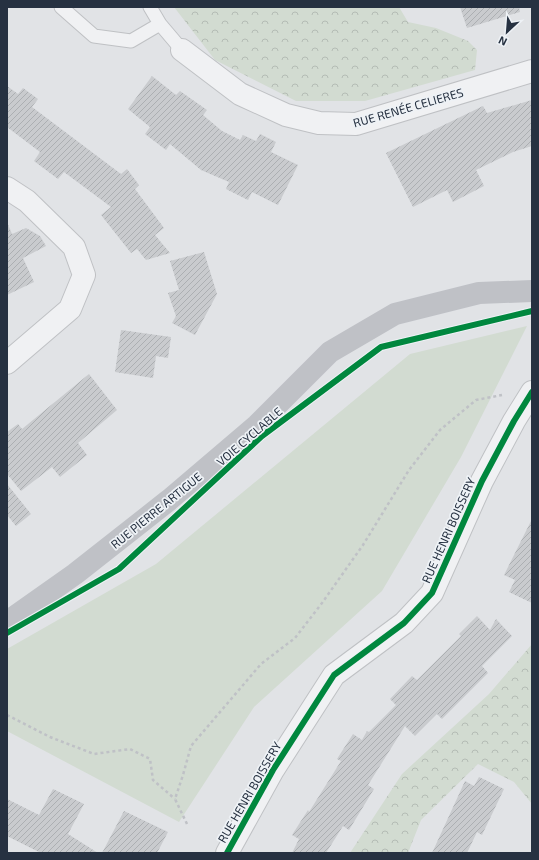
<svg xmlns="http://www.w3.org/2000/svg" width="539" height="860" font-family="'Exo 2',sans-serif">
	<style>
		.grass { fill: #d2dbd1 }
		.forest { fill: url(#forest-crowns) }
		.building { fill: url(#building-hatch) }
		.lines { fill: none; stroke-linecap: round; stroke-linejoin: round }
		.lane-casing { stroke: #bfc1c4; stroke-width: 15 }
		.street-casing { stroke: #bfc1c4; stroke-width: 24 }
		.path { stroke: #bfc1c6; stroke-width: 2.5; stroke-dasharray: 3 3; stroke-linecap: butt }
		.lane { stroke: #f0f1f3; stroke-width: 13 }
		.street { stroke: #f0f1f3; stroke-width: 22 }
		.secondary { stroke: #bfc1c6; stroke-width: 22 }
		.cycleway-casing { stroke: #eef2f6; stroke-width: 8 }
		.cycleway { stroke: #00873e; stroke-width: 6 }
		.labels { text-anchor: middle; dominant-baseline: central; stroke-width: 3.5; stroke-linejoin: round; paint-order: stroke }
		.street-label { font-size: 12px; fill: #263141; stroke: #eef2f6 }
	</style>
	<defs>
		<pattern id="forest-crowns" width="20" height="18" patternUnits="userSpaceOnUse"><rect width="20" height="18" fill="#d2dbd1"/><path d="M2 6a3 3 0 1 1 6 0M12 15a3 3 0 1 1 6 0" fill="none" stroke="#b4bcb5"/></pattern>
		<pattern id="building-hatch" width="6" height="6" patternUnits="userSpaceOnUse"><rect width="6" height="6" fill="#c9cbce"/><path d="M-1 1l2-2M0 6l6-6M5 7l2-2" fill="none" stroke="#acafb2"/></pattern>
	</defs>
	<rect width="100%" height="100%" fill="#e1e3e6"/>
	<path class="grass" d="M527,326L461,457L382,591L254,707L179,822L7,731V649L156,564L410,354Z"/>
	<path class="forest" d="M174,7H399L408,22L436,28L468,41L477,50L475,70L365,101H296L215,60Z
		M532,644V804L514,782L478,764L421,820L408,853H350L402,774L489,694Z"/>
	<path class="building" d="M460,7H519L520,12L467,28Z
		M152,76L176,95L180,91L207,110L203,115L222,131L240,140L243,135L256,141L260,134L276,142L271,152L298,165L278,205L252,192L248,200L226,189L229,182L201,170L170,144L166,150L145,134L150,127L128,109Z
		M7,86L18,94L23,88L38,99L32,107L121,174L127,169L139,185L135,189L164,228L155,235L170,253L146,260L137,249L131,253L101,215L111,207L64,172L58,179L34,161L40,152L7,127Z
		M532,100V146L513,152L476,170L484,186L453,202L447,190L413,207L386,153L483,106L487,113Z
		M7,222L12,234L26,228L40,236L46,246L23,258L34,282L7,295Z
		M204,252L217,294L195,335L172,323L176,316L168,293L179,290L170,261Z
		M121,330L171,337L168,358L156,356L153,378L115,372Z
		M89,374L117,410L78,443L87,455L60,477L52,467L21,491L7,474V432L18,424L22,429Z
		M7,484L31,514L16,526L7,515Z
		M532,519V603L509,592L515,580L504,575Z
		M477,616L490,630L496,619L512,636L482,666L488,673L442,719L437,714L415,736L405,726L368,785L374,789L349,830L343,826L326,853H292L299,839L292,835L308,810L309,812L341,761L337,759L353,734L362,740L367,731L369,732L396,705L390,699L412,676L417,680L461,636L459,634Z
		M479,777L504,789L482,835L477,832L467,853H432L465,781L474,786Z
		M53,789L84,804L68,834L98,853H41L7,836V799L39,815Z
		M124,811L168,832L157,853H102Z"/>
	<g class="lines">
		<g class="lane-casing">
			<path id="lane" d="M61,7L94,36L131,41L160,24L182,50
				M150,7L160,24"/>
		</g>
		<g class="street-casing">
			<path id="street" d="M182,50L240,94L286,115L319,123L356,124L532,71
				M7,188L27,201L74,247L84,275L70,309L7,363
				M227,853L273,770L334,675L404,623L432,593L482,481L514,421L532,392"/>
		</g>
		<path class="path" d="M7,715L50,737L94,754L130,749L150,759L153,780L175,799
			M187,824L175,799L183,775L191,746L261,664L295,638L322,603L363,545L409,470L440,430L476,400L502,395"/>
		<use href="#lane" class="lane"/>
		<use href="#street" class="street"/>
		<path class="secondary" d="M7,622L75,574L169,500L257,425L330,352L395,314L479,293L532,291"/>
		<g class="cycleway-casing">
			<path id="cycleway" d="M7,633L119,569L262,436L381,347L532,311
				M227,853L273,770L334,675L404,623L432,593L482,481L514,421L532,392"/>
		</g>
		<use href="#cycleway" class="cycleway"/>
	</g>
	<g class="labels">
		<g class="street-label">
			<text transform="translate(408 107) rotate(-16)">RUE RENÉE CELIERES</text>
			<text transform="translate(249 436) rotate(-41)">VOIE CYCLABLE</text>
			<text transform="translate(156 510) rotate(-39)">RUE PIERRE ARTIGUE</text>
			<text transform="translate(448 530) rotate(-66)">RUE HENRI BOISSERY</text>
			<text transform="translate(249 792) rotate(-60)">RUE HENRI BOISSERY</text>
		</g>
	</g>
	<rect width="539" height="860" fill="none" stroke="#263141" stroke-width="16"/>
	<g transform="translate(507 32) rotate(206)" stroke="#eef2f6" stroke-width="3" paint-order="stroke">
	<path d="M0-3L7 15L0 10L-7 15Z" fill="#263141"/>
	<text y="-6" font-size="11" font-weight="bold" text-anchor="middle" fill="#263141">N</text>
	</g>
</svg>
